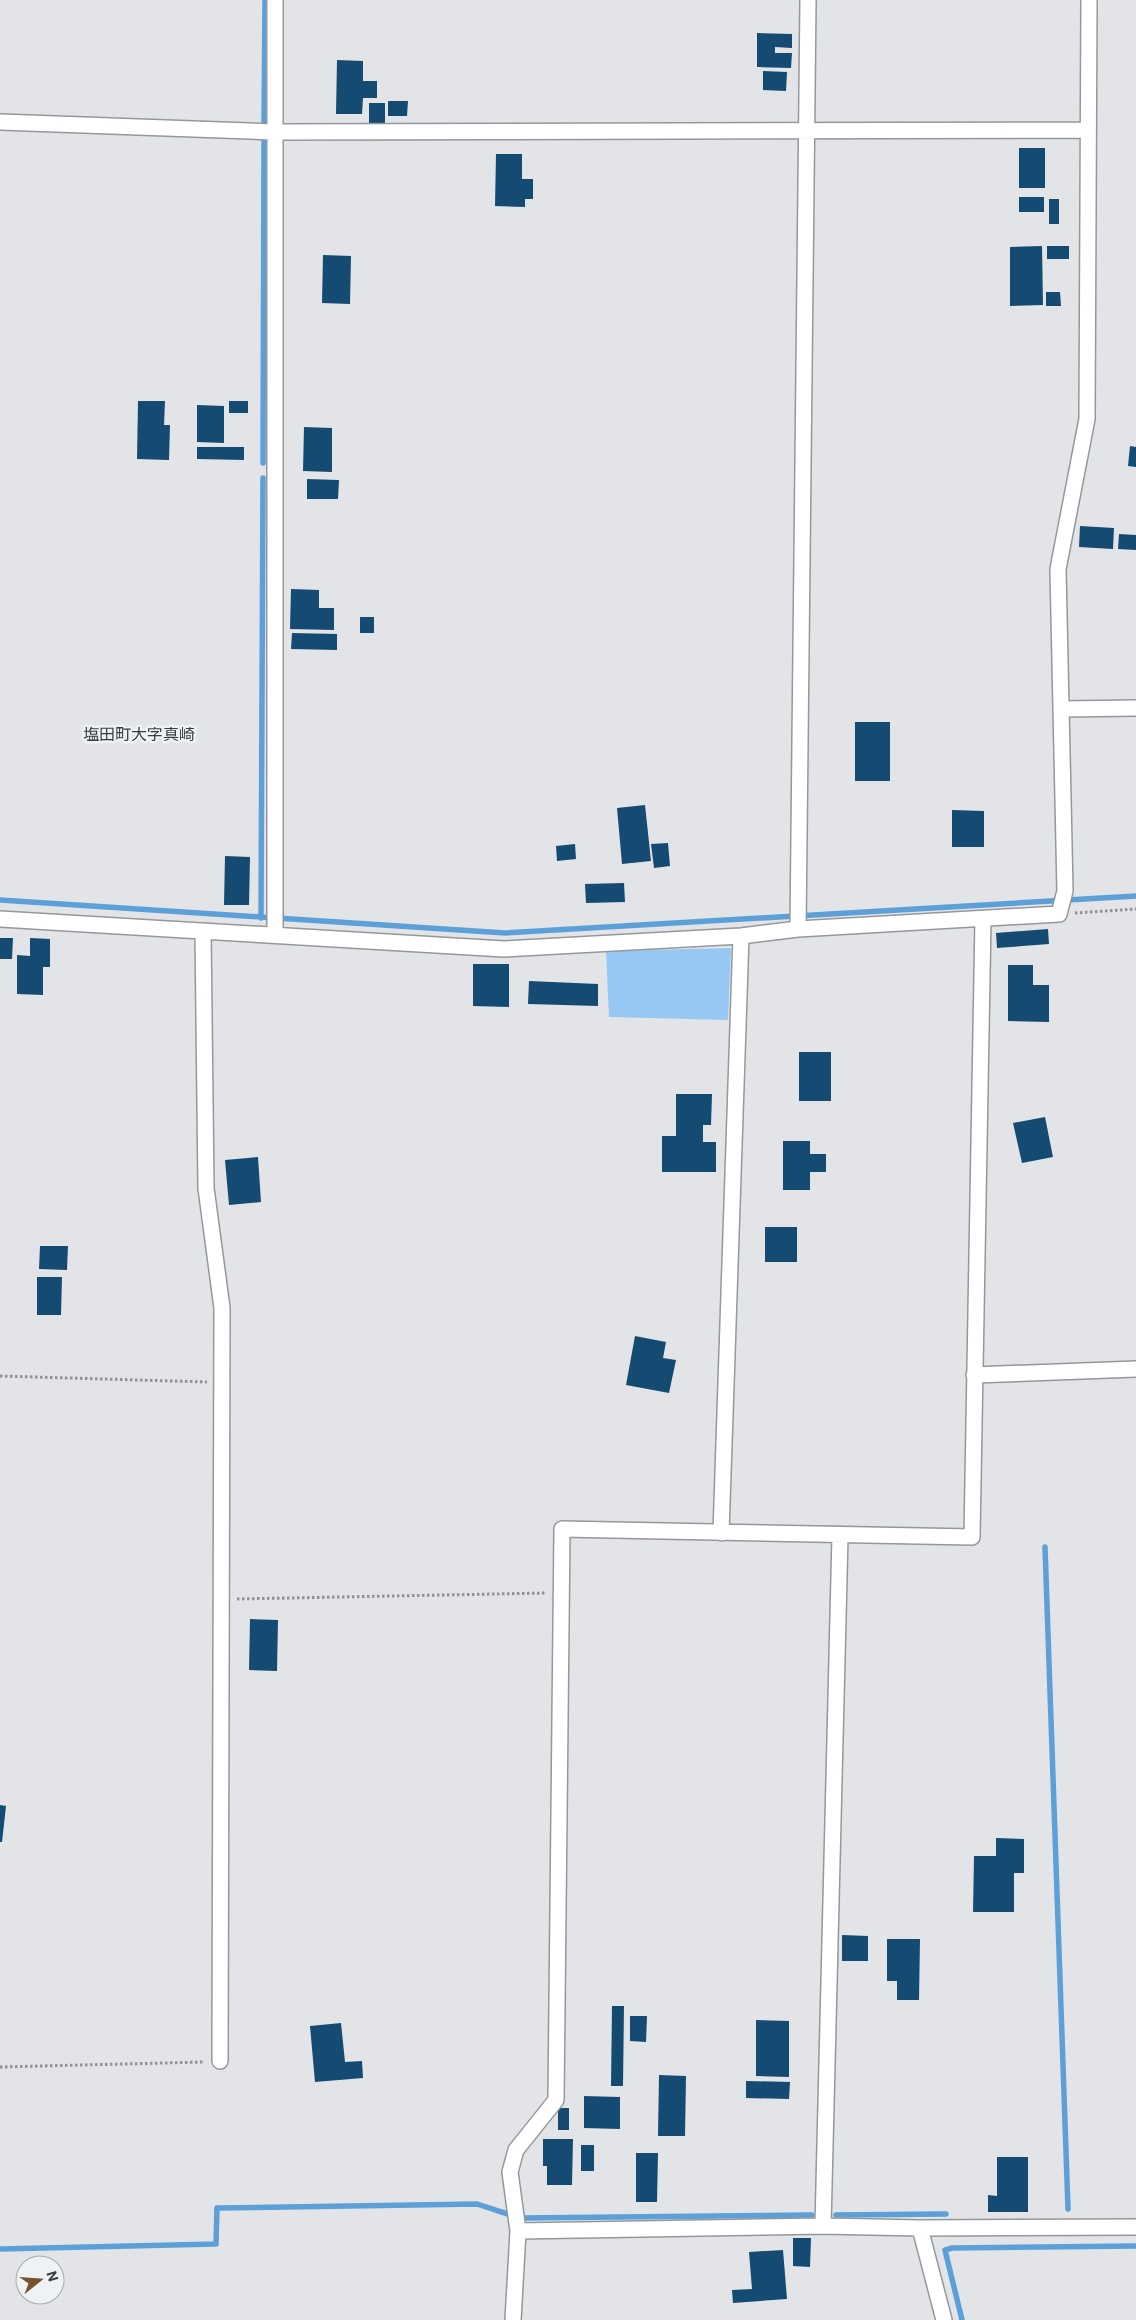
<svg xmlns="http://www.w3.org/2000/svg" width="1136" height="2320" font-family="Roboto,'Noto Sans JP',sans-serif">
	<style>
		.green { fill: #96c8f3 }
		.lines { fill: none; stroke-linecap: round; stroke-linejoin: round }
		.stream { stroke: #5da0d8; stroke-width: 5.5 }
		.building { fill: #154a72 }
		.minor-casing { stroke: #95989a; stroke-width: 18 }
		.path { stroke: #919295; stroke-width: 3; stroke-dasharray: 2.5 2.5; stroke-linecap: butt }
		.minor { stroke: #fff; stroke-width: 15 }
		.labels { text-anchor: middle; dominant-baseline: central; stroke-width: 5; stroke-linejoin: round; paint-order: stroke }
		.quarter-label { font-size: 16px; fill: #3a3b3c; stroke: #eff2f4 }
	</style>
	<rect width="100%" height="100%" fill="#e2e4e7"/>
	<path class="green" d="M731,948L728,1020L609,1017L606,951Z"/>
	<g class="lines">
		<path class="stream" d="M264,123L265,0
			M263,463L264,141
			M0,900L505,933L1136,896
			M261,918L263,478
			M1045,1547L1068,2209
			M836,2215L946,2214
			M0,2249L216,2244L217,2208L477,2204L520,2218L812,2215
			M962,2320L945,2250L952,2248L1136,2246"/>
	</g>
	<path class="building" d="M757,33L792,34V48L775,47V53H792L791,68L757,67Z
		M337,60L363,61V81H377V98H363L362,114H336Z
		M763,71L787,72L786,91L763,90Z
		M388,101H408L407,116H388Z
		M369,103H385V123H369Z
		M1019,148H1045V188H1019Z
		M496,154H522V179H533V199H525V207L495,206Z
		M1019,197H1044V212H1019Z
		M1049,199H1059V224H1049Z
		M1042,246L1043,305L1010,306V247Z
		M1047,246H1069V259H1047Z
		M323,255L351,256L350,304L322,303Z
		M1046,292H1060L1061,306H1046Z
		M138,401H165L164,425H170L169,460L137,459Z
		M229,401H248V413H229Z
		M197,405L224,406V443L197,442Z
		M304,427L332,428V472L303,471Z
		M1130,446L1136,447V467L1128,466Z
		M197,447H244V460L197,459Z
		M307,479L339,480L338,499H307Z
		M1080,526L1114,528L1113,549L1079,547Z
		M1119,534L1136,535V550L1118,549Z
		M291,589L319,590V608H334V630L290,629Z
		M360,617H374V633H360Z
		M292,633L337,634V650L291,649Z
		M855,722H890V781H855Z
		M645,805L651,861L622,864L617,808Z
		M952,810L984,811V847H952Z
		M668,843L670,866L654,868L651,844Z
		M575,844L576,859L557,861L556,846Z
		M225,856L250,857L249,905H224Z
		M624,883L625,902L586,903L585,884Z
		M1048,929L1049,944L997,948L996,933Z
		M0,938H13L12,959H0Z
		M30,938L50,939V967H43V995L17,994V955L30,956Z
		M473,964H509V1007L473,1006Z
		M1008,965H1033V985H1049V1022L1008,1021Z
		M529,981L598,984V1006L528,1004Z
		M799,1052H831V1101H799Z
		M676,1094H712L711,1125H703V1142H716V1172H662V1136H676Z
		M1045,1117L1053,1157L1022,1163L1013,1123Z
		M783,1141H810V1154H826V1172H810V1190H783Z
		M258,1157L261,1202L229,1205L225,1160Z
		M765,1227H797V1262H765Z
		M40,1246H68L67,1270L39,1269Z
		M37,1277H62L61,1315H37Z
		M635,1336L666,1342L663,1358L676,1360L669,1393L626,1385Z
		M250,1619L278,1620L277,1671L249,1670Z
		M0,1805L6,1806L2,1842H0Z
		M996,1838L1024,1839V1873H1014V1912H973L974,1856H996Z
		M842,1935L868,1936V1961H842Z
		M887,1939H920L919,2000H897V1981H887Z
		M612,2006H624L623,2086H611Z
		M630,2016H647L646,2042L630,2041Z
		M756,2020L789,2021V2077L756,2076Z
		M341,2023L345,2062L362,2061L363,2078L315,2082L310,2026Z
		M659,2075L686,2076L685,2136H658Z
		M746,2081L790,2082L789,2099L746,2098Z
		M584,2096L620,2097V2129L584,2128Z
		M558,2108H569V2130H558Z
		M543,2139H573L572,2185H547V2166H543Z
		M581,2145H594V2171H581Z
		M636,2153H658L657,2202H636Z
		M997,2157H1028V2212H988V2195L997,2196Z
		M793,2238H811L810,2267L793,2266Z
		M783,2250L787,2299L733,2303L732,2290L752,2289L749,2252Z"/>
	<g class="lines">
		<g class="minor-casing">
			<path id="minor" d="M0,122L274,132L1088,130
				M1061,709L1136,708
				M0,919L504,949L741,936L798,929L1059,914L1065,891L1058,569L1087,419L1089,0
				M798,929L808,0
				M203,931L206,1188L222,1308L220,2061
				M275,935V0
				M974,1375L1136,1369
				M721,1533L741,936
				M823,2226L840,1536
				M920,2228L944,2320
				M518,2231L823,2226L920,2228L1136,2227
				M513,2320L518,2231L510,2172L516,2150L556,2100L562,1529L972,1537L983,919"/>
		</g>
		<path class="path" d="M1075,913L1136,909
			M0,1376L207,1382
			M237,1599L546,1593
			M0,2067L205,2062"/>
		<use href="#minor" class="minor"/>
	</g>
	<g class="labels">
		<g class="quarter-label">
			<text x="139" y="734">塩田町大字真崎</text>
		</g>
	</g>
	<g transform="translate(40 2280) rotate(73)"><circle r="24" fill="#eff2f4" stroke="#a7a9aa"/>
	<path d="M0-4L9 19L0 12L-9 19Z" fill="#77532d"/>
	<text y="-8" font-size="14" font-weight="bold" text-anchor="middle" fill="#3a3b3c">N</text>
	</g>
</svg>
